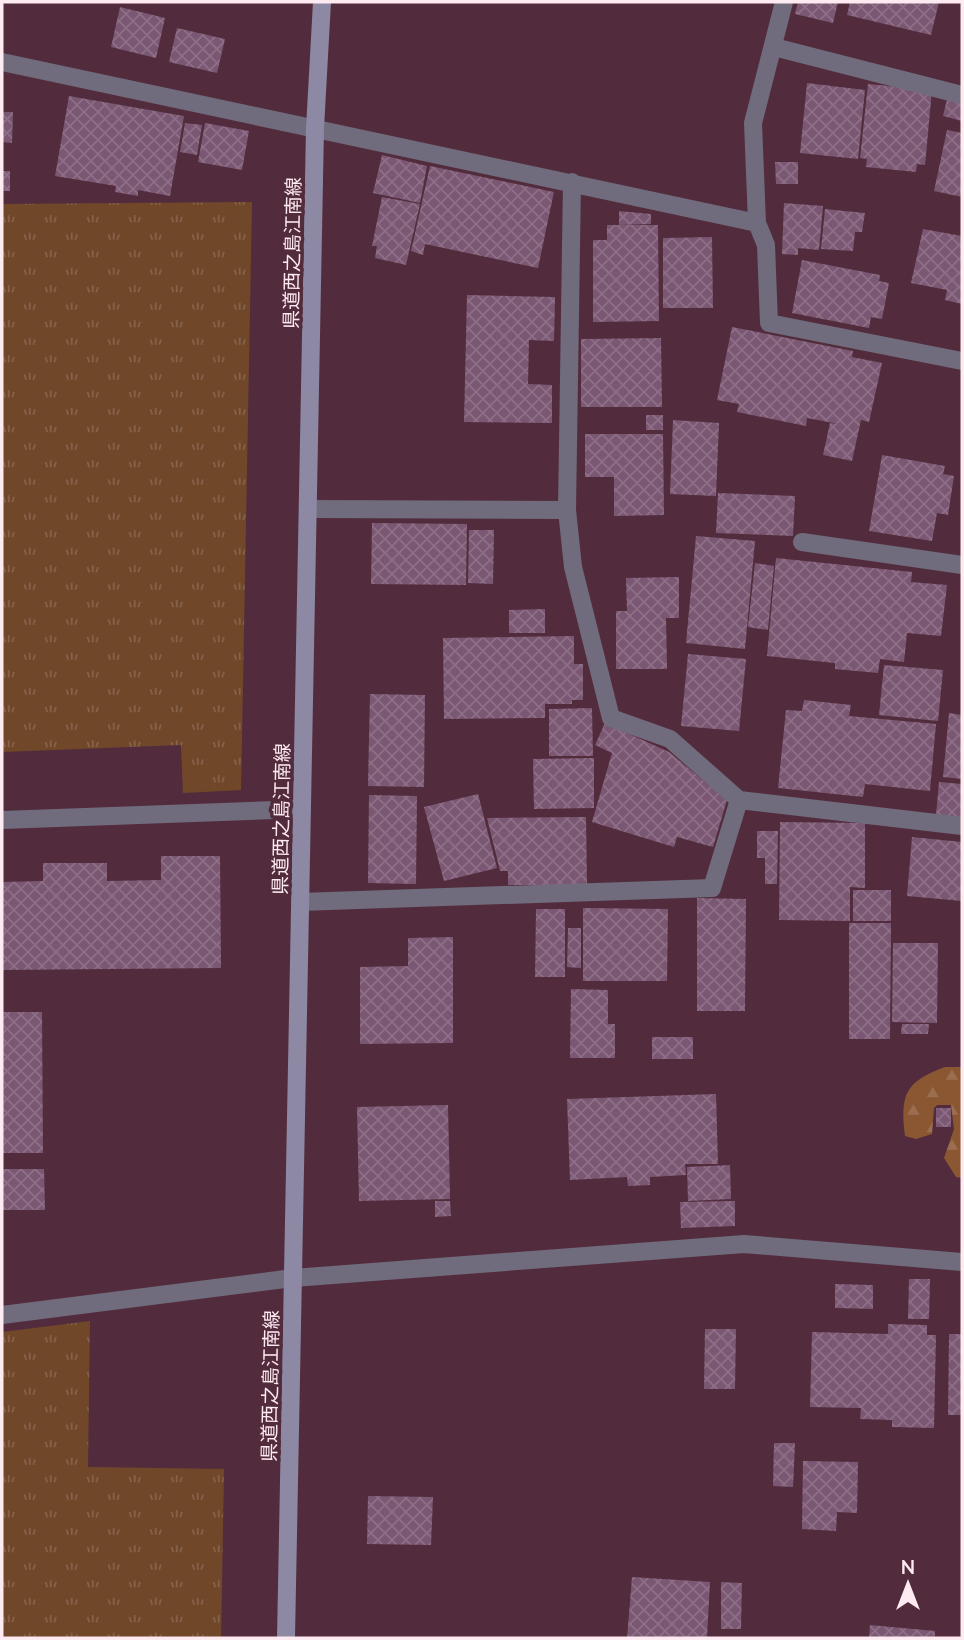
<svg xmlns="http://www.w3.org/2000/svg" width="964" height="1640" font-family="Mulish,'Noto Sans JP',sans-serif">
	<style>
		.grass { fill: url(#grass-tufts) }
		.forest { fill: url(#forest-firs) }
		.building { fill: url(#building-cross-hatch) }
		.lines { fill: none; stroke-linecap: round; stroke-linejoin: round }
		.service { stroke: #706c7d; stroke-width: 18 }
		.minor { stroke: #706c7d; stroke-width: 18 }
		.secondary { stroke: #8d88a3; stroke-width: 18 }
		.labels { text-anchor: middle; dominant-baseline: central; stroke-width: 7; stroke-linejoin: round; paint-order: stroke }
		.street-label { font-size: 19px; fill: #feeaf1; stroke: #522c3c }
	</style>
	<defs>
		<pattern id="grass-tufts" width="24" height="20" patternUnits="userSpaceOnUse" patternTransform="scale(1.75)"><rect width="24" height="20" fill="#71472a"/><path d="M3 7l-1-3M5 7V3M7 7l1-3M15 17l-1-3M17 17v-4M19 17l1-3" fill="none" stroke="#866249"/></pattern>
		<pattern id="forest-firs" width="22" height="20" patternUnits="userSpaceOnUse" patternTransform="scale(1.75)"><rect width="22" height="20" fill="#8b5632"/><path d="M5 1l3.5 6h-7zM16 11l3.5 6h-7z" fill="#9c6e50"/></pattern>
		<pattern id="building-cross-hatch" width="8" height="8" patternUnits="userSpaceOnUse" patternTransform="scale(1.75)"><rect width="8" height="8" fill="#7a5772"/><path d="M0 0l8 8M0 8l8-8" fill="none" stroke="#8e6f87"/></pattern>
	</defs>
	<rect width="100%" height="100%" fill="#522c3c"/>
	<path class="grass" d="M252,202L241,790L183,793L181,745L2,752V204Z
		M90,1321L88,1467L224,1469L221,1638H2V1332Z"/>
	<path class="forest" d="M945,1067H962V1178L956,1177L944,1158L954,1129L951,1105H937L934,1108L932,1134L916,1139L905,1136C900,1094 905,1082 945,1067Z"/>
	<path class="building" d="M798,2H838L833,23L795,14Z
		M850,2H939L931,35L847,15Z
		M120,7L165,18L156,58L111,47Z
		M177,28L225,39L217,73L169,62Z
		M807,83L865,90L858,159L800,153Z
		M868,84L932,90L925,165L917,164L916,172L866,167L867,159L860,158Z
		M69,96L184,116L170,196L138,190V196L115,192L116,186L55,176Z
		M947,99L962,103V121L943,116Z
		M2,112H13L12,143L2,142Z
		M185,123L202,125L197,155L180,152Z
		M205,123L249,131L242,170L198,162Z
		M947,130L962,133V197L934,191Z
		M382,155L427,166L420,203L373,193Z
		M775,162H798V184H776Z
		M430,166L554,192L538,268L425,244L423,255L411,251Z
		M2,171H10V191H2Z
		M382,197L420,204L406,265L375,258L377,246H372Z
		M784,203L823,206L819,250L798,248V255L782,254Z
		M825,209L865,213L862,232H855L853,251L821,249Z
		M619,211L651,214V224L619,225Z
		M607,225H658L659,321L593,322V240H607Z
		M923,229L962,236V304L945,300L947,290L911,283Z
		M712,237L713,308H663V238Z
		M802,260L880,275L879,281L889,283L882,319L871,317L869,328L792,313Z
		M467,295L555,297L554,341L529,340L528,384L552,385V423L464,422Z
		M732,327L853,351L852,357L882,363L869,422L861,420L852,461L823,455L830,423L839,424L807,418L806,426L737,412L739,404L717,400Z
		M661,338L662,407H581V339Z
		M646,415H663V430H646Z
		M673,420L719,423L716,496L670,494Z
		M585,434H663L664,515L614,516V477H585Z
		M882,455L945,466L943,474L954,476L948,515L937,513L932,541L869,531Z
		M718,493L795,496L793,536L716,533Z
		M372,523L467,524L466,585L371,584Z
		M469,530H494L493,584L468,583Z
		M696,536L755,541L745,649L686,643Z
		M776,558L912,572L911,582L947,585L941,636L907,633L904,662L880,659L878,673L835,669V663L767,656Z
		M755,563L774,566L768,630L748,627Z
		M679,577V618H666L667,669H616V611H627L626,578Z
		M545,609V633H509V610Z
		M574,636V664H583V700H572V704H545V718L444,719L443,638Z
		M688,654L746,659L739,731L681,726Z
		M884,665L943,670L938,721L879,715Z
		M370,694L425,695L424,787L368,786Z
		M804,700L851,705L849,716L936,724L930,791L865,784L863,797L778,788L786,710L802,711Z
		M592,708L593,756H549V709Z
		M949,713L962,715V779L943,777Z
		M605,723L669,752L727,800L713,847L677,837L674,847L592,822L612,753L595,745Z
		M594,758V808L534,809L533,759Z
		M939,782L962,784V818L936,815Z
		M478,794L497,868L444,881L424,807Z
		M369,795L417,796L416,884L368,883Z
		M586,817L587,885H508V871H500L487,818Z
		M780,822L865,823V888L850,887V921L779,920Z
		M757,831H778L777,884H765V858H757Z
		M912,837L962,842V901L907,896Z
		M161,856H220L221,968L2,970V882L43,881V863H107V881L161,880Z
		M853,890H891V921H853Z
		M697,898L746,899L745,1011H697Z
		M583,908L668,909L667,981H583Z
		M536,909H565V977H535Z
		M849,923H891L890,1039H849Z
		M568,928H581V968L567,967Z
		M453,937V1043L360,1044V967L408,966V938Z
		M893,943H938L937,1023L892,1022Z
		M571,989L608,990V1024H615V1058H570Z
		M2,1012H42L43,1153H2Z
		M902,1024H929L928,1034H901Z
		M652,1037H693V1059H652Z
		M716,1094L718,1164H685L686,1175L650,1177V1185L628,1186L627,1177L570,1180L567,1099Z
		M448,1105L450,1199L359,1201L357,1107Z
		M936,1108H951V1127H936Z
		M730,1165L731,1199L688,1201L687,1167Z
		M2,1169H44L45,1210H2Z
		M435,1201H450L451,1216L435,1217Z
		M735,1201V1226L681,1228L680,1202Z
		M909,1279H930L929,1319H908Z
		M835,1284L873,1285V1309L835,1308Z
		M888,1324L927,1325V1335H936L934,1428L892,1427V1420L860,1419L861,1408L810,1407L812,1332L888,1334Z
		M705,1329H736L735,1389H704Z
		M949,1334H962V1415H948Z
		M774,1443H795L793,1487L773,1486Z
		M803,1461L858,1462L857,1513L837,1512L836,1531L802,1529Z
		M368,1496L433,1497L431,1545L367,1544Z
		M632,1577L710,1582L707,1637L627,1638Z
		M721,1582L742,1583L741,1629H721Z
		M870,1625L935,1631V1638H869Z"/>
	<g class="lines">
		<path class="service" d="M802,542L962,565"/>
		<path class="minor" d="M774,47L962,95
			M2,62L757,223L753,123L784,2
			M572,182L567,510L573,567L611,718L670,739L739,800L962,826
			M757,223L766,245L769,323L962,361
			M308,509L567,510
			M2,820L302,809
			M300,902L712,888L739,800
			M2,1315L293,1278L744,1244L962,1262"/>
		<path class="secondary" d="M286,1638L315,128L322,2"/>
	</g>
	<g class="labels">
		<g class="street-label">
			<text transform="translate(292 253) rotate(-89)">県道西之島江南線</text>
			<text transform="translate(281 819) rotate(-89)">県道西之島江南線</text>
			<text transform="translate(270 1386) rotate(-89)">県道西之島江南線</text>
		</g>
	</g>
	<rect width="964" height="1640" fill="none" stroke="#feeaf1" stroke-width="7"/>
	<g transform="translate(908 1584)" stroke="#522c3c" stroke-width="5" paint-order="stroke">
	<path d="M0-5L12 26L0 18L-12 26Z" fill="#feeaf1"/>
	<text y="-10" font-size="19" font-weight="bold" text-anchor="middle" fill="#feeaf1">N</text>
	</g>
</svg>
